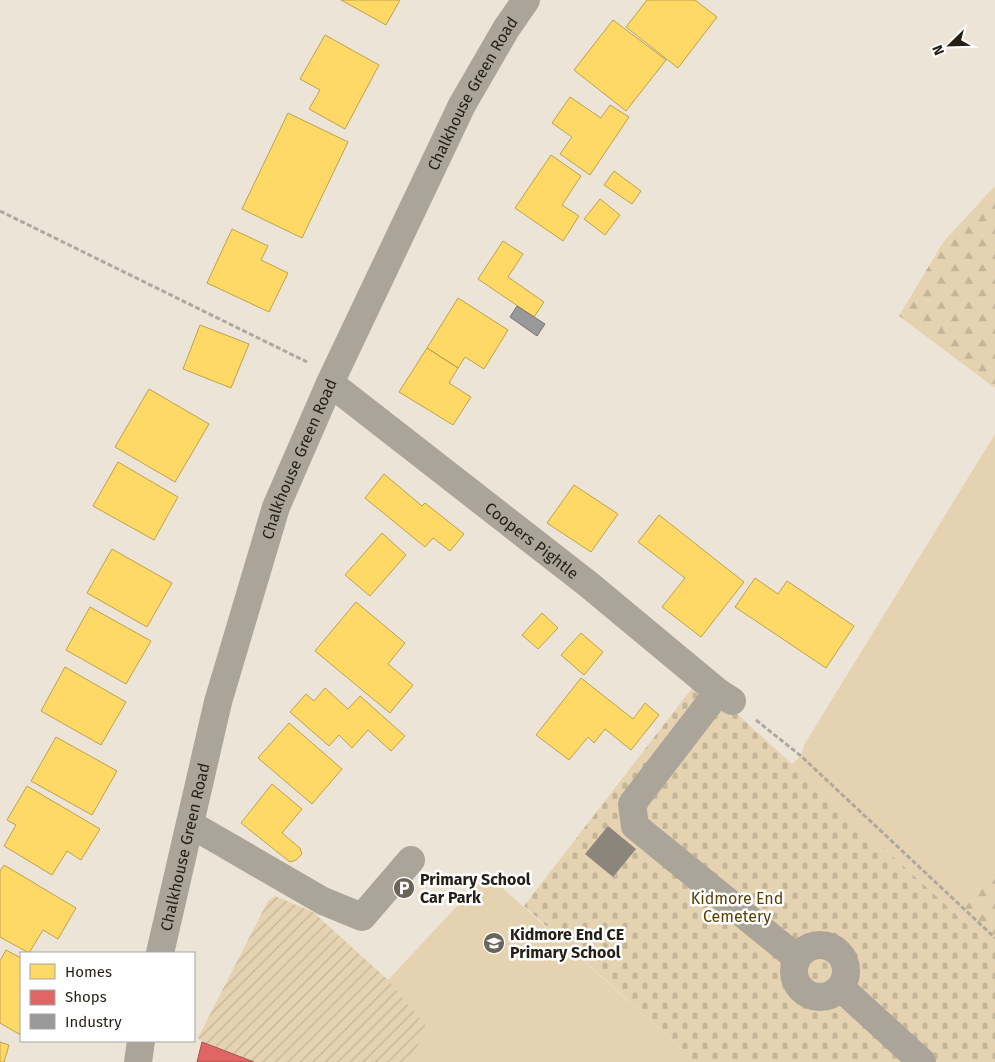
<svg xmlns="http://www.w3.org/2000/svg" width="995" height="1062" font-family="'Fira Sans',sans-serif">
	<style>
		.green { fill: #e5d2b1 }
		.forest { fill: url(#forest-firs) }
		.cemetery { fill: url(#cemetery-stones) }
		.garden { fill: url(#garden-furrows) }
		.homes { fill: #ffd966; stroke: #bea14e }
		.shops { fill: #e06666; stroke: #a8514e }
		.industry { fill: #999; stroke: #767472 }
		.building { fill: #8b857b }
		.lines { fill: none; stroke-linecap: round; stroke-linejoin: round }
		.path { stroke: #aea89e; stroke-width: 3; stroke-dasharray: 5 2.5; stroke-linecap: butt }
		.minor { stroke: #aba499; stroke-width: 28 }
		.labels { text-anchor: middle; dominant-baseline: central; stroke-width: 5; stroke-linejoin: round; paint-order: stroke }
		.street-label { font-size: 16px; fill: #251f16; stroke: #fff }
		.poi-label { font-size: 16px; font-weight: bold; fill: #251f16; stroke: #fff; text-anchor: start }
		.park-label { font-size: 16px; fill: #5b4004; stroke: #fff }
	</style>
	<defs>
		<pattern id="forest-firs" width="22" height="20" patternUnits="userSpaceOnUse" patternTransform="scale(1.25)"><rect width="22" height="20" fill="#e5d2b1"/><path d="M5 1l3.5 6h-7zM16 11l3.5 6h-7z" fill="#c4b498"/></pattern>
		<pattern id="cemetery-stones" width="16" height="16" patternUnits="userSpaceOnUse" patternTransform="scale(1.25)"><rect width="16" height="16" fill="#e5d2b1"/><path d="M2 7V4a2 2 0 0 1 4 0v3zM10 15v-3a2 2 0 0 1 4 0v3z" fill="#c4b498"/></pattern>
		<pattern id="garden-furrows" width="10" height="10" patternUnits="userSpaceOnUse" patternTransform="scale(1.25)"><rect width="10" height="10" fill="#e5d2b1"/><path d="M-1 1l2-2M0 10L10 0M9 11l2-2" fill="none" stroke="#c4b498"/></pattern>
	</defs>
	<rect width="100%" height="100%" fill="#ece4d6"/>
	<path class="green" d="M995,434V871L958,916L792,764L801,756L804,745Z
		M487,874L696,1062H410L427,1027L388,980Z"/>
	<path class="forest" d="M995,186V388L899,316L944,241Z
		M995,871V950L958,916Z"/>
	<path class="cemetery" d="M699,679L995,950V1062H696L524,906Z"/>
	<path class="garden" d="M275,896L313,912L388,980L427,1027L410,1062H254L202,1042L198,1038L268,901Z"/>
	<path class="homes" d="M341,0H400L386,25Z
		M647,0H695L717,17L678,68L626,27Z
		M613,20L666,60L626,111L574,70Z
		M325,35L379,65L345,129L309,109L320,90L300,79Z
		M570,97L601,118L610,105L629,117L590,175L560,154L572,137L552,123Z
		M288,113L348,142L302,238L242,209Z
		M551,155L581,176L562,205L579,216L563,241L515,208Z
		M614,171L641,191L632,204L604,185Z
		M600,199L620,215L605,235L584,219Z
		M232,229L268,246L261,260L288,273L269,312L207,283Z
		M503,241L523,254L508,277L544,302L534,317L478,279Z
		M458,298L508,330L484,369L465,357L458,368L427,348Z
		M200,325L249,344L231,388L183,369Z
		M427,348L458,368L449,383L471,397L453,425L399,392Z
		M149,389L209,424L175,482L115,447Z
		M118,462L178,497L154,540L93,506Z
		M384,474L422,506L425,503L464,534L450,551L433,538L425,547L365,498Z
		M574,485L618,514L591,552L547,523Z
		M659,515L744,582L701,637L662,607L685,578L638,542Z
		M382,533L406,555L370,596L345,575Z
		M112,549L172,583L147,627L87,593Z
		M755,578L778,594L787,581L854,626L826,668L735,607Z
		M356,602L405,643L388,664L413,685L390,713L315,651Z
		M90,607L151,641L126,684L66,650Z
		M542,613L558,628L538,649L522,635Z
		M581,633L603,652L584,675L561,655Z
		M65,667L126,702L101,745L41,711Z
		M581,678L633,719L645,703L659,715L631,750L605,729L594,743L588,737L569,760L536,735Z
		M325,688L348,709L360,696L405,736L391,751L368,730L352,748L339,735L329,746L290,712L306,694L314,701Z
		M289,723L342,769L312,804L258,758Z
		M56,737L117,771L92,815L31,781Z
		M272,784L302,809L282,833L300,848L302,854L296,860L290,862L241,823Z
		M27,786L100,829L81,860L67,851L52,875L4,846L16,825L7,820Z
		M4,865L76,908L58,939L43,930L29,953L0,937V871Z
		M6,950L21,958V1031L19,1034L0,1023V961Z
		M0,1042L9,1045L4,1062H0Z"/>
	<path class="shops" d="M202,1042L254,1062H197Z"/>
	<path class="industry" d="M517,306L545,324L537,336L510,317Z"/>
	<path class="building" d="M608,826L636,849L613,877L585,854Z"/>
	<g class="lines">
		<path class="path" d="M0,211L307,362
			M756,720L801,756L995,938"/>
		<g class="minor">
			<path id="s1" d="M330,383L588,584L718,692L732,701"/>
			<path d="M718,692L632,804L635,826L797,958"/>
			<path d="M190,824L323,901L362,917L411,860"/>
			<circle cx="820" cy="971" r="26"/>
			<path id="s2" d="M160,953L218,702L276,507L330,383L462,105L506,29L526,0"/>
			<path d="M841,988L922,1062"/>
			<path d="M138,1062L141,1041"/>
		</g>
	</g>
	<defs>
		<g id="parking-disc" transform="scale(1.125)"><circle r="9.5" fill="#6b6459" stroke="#fff"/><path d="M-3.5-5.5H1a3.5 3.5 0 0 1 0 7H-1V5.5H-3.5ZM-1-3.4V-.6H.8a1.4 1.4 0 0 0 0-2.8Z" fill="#fff"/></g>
		<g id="school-disc" transform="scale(1.125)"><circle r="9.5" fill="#6b6459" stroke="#fff"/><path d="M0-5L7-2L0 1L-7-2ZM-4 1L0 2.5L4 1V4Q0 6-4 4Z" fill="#fff"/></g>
	</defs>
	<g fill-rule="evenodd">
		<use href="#parking-disc" x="404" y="888"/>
		<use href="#school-disc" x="494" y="943"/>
	</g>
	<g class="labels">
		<g class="street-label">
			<text stroke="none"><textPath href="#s2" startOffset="919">Chalkhouse Green Road</textPath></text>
			<text stroke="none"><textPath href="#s2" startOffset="514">Chalkhouse Green Road</textPath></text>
			<text stroke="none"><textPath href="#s1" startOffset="256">Coopers Pightle</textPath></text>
			<text stroke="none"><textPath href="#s2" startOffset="109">Chalkhouse Green Road</textPath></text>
		</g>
		<g class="poi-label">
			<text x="420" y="879">Primary School<tspan x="420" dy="18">Car Park</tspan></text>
			<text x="510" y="934">Kidmore End CE<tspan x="510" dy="18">Primary School</tspan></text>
		</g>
		<g class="park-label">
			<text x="737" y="898">Kidmore End<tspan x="737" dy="18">Cemetery</tspan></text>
		</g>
	</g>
	<rect x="20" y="952" width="175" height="90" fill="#ffffff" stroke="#a8a5a2"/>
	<rect x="30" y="964" width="25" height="15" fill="#ffd966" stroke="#a8a5a2"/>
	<text x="65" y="977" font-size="15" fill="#251f16">Homes</text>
	<rect x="30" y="990" width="25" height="15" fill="#e06666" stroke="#a8a5a2"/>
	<text x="65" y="1002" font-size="15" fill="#251f16">Shops</text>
	<rect x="30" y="1014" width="25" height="15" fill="#999999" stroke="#a8a5a2"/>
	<text x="65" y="1027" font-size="15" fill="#251f16">Industry</text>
	<g transform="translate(950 45) rotate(247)" stroke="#ffffff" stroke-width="4" paint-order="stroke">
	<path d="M0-4L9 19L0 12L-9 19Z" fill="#251f16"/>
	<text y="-8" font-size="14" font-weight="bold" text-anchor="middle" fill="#251f16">N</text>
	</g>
</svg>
